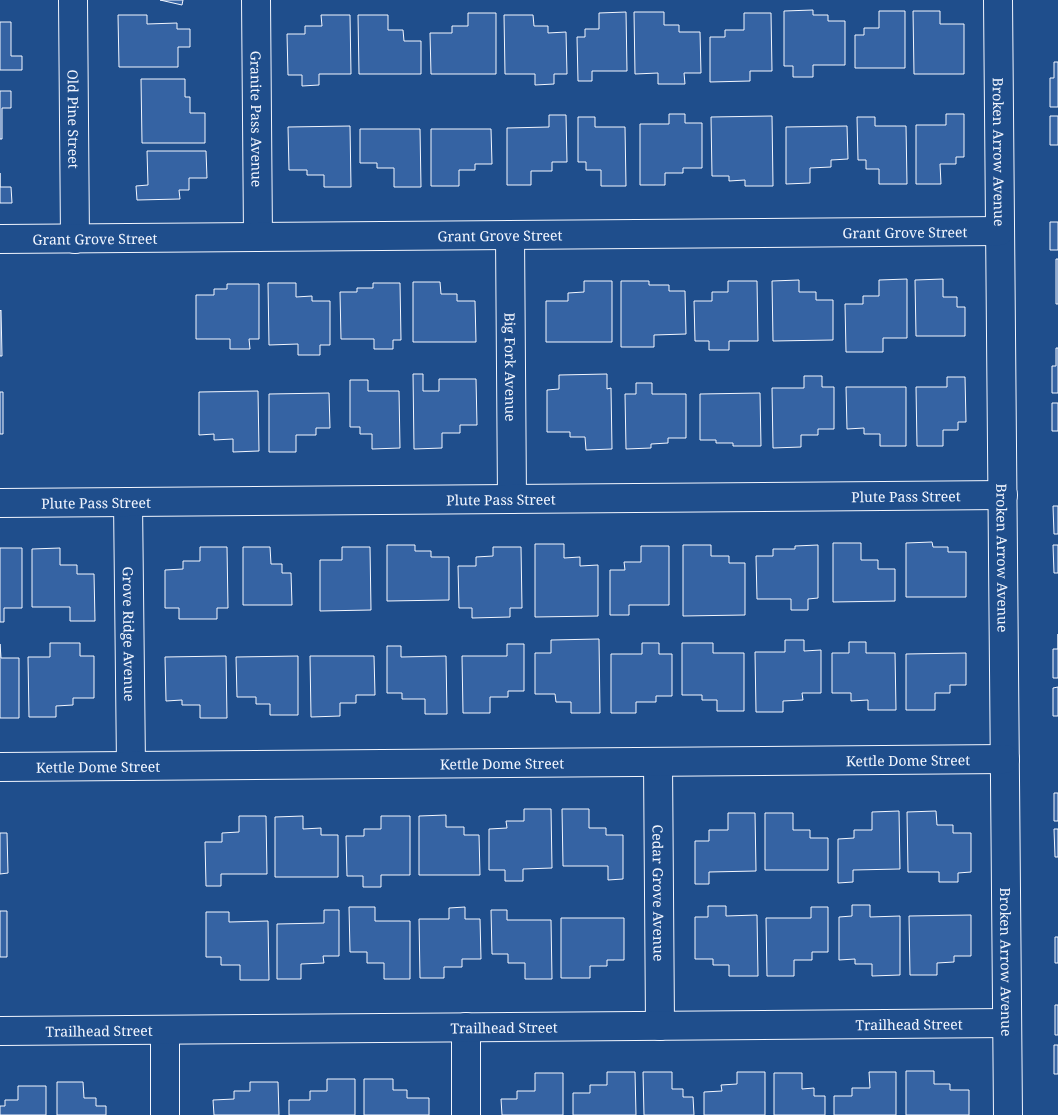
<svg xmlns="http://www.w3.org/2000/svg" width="1058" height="1115" font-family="'Noto Serif',serif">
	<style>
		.building { fill: #3563a3; stroke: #f2f6ff }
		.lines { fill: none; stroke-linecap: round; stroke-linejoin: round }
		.minor-casing { stroke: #f2f6ff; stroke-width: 30 }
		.minor { stroke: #1f4e8c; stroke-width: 28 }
		.labels { text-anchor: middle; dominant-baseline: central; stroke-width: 4; stroke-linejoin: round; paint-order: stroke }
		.street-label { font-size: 14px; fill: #f2f6ff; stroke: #1f4e8c }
	</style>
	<rect width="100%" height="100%" fill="#1f4e8c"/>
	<path class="building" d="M160,0H183L182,5Z
		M813,10V15H828V21H845V65H813V77H793V66H784V11Z
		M879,11H905V68H855V35H864V28H879Z
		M913,11H940V24H964V74H914Z
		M626,12L627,71H592V81H578L577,37H585V29H599V13Z
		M634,12H664V25H679V32H700L701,73H684L685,84H658V73L635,74Z
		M468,13H496V74H431L430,33H452V26H468Z
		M744,13H771L772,71H750V81L710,82V37H725V30H744Z
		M118,15H147V24L177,23V29H190V47H178V67H119Z
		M321,15H350L351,74H319V85L302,86V75H288L287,34H305V26H322Z
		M358,15H388V30H403L404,41H421V74H359Z
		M504,15H533L534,26H548V33L566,32L567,74H554V84L535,85V74H505Z
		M0,22H11V56H22V70H0Z
		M1054,62H1058V107H1050V78H1054Z
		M141,79H185V97H190V113H205V143H142Z
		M0,91H11V108H2V139H0Z
		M669,114H685V123H702V168H683V173H665V185H640V124H669Z
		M946,114H964V157H956V164H940L941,184H916V125H946Z
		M549,115H566L567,162H552V171H531V185H507V128L549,127Z
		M772,116L773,186H745V180L729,181V176H712L711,117Z
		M1050,116H1058V145H1050Z
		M578,117H595V127H625L626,186H601V170H586V162H578Z
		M857,117H875V126H906L907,184H879V169H866V160H858Z
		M350,126L351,187H324V175H307V170H289L288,127Z
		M847,126L848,159L831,160V167L810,168V183L786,184V127Z
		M360,129H420L421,187H394V168H377V163H360Z
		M431,129H491L492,164H475V170H459V186H431Z
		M147,151H206L207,178H189V190H179L180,199L137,200L136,186L148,185Z
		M0,173V187H11L12,203H0Z
		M1050,222H1058V250H1050Z
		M1056,259H1058V304H1056Z
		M907,279V338H883V352H846L845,304H863V296H879V280Z
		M943,279V297H957V307H965V336H916L915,280Z
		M799,280V292H816V300H833V340L773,341L772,281Z
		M584,281H612V342H546V301H568V293L584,292Z
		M621,281H649V285H669V291H685L686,334L654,335V347H621Z
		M728,281H757L758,341H729V350H709V341H695L694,301H712V292H728Z
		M413,282H440L441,294H457V301H475L476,342H413Z
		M268,283H296V297L312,296V301H330V345H320V355H298V344L269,345Z
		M373,283H400L401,340H393V349H374V339H341L340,292H357V288H373Z
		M227,284H259V339H249L250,349H230V339H196V295H214V289H227Z
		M1,310L2,356H0V311Z
		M1056,348H1058V393H1052V366H1056Z
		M413,374H423V391H439V379H476L477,425H460V433H442V448L414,449Z
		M607,374V389L611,388L612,449L586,450L585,437H570V432H547V390L559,389V375Z
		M804,376H822V387H834V429H818V435H801V447L773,448L772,388H804Z
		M947,377H965L966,422H958V430H943V446H917L916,387H947Z
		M350,380H368V391H399L400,448L372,449V434H360V427H350Z
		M636,383H652V394H686V438H668V443L651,444V448L626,449L625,394H636Z
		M846,387H906V446H880V434H864V428L847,429Z
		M258,391L259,451L233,452V439L214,440V434L199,435V392Z
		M0,392H3V434H0Z
		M329,393L330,428H316V435H296V452H269V394Z
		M760,393L761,446H733V443H716V440H700V394Z
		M1052,403H1058V431H1052Z
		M1053,506H1058V534H1054Z
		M932,542L933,547H948V552H966V597H906V543Z
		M833,543H861V560H878V569H895V601L833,602Z
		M535,544H564V558L580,557V566L598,565V616L535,617Z
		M387,545H415V551H431V557H449V600L387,601Z
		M683,545H711V556H729V563H745V615L683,616Z
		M818,545V598L808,599V610H791V599H757L756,556H773V549H795V546Z
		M1053,545H1058V573H1054Z
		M641,546H669V605H629V615H610V570H625L624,562H641Z
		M200,547H227L228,608H217V619H179V608H165V570L183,569V561H200Z
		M243,547H270L271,564H282V573H291L292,605H243Z
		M342,547H370L371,610L320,611V560H342Z
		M493,547H521L522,608H510V617L472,618V608H459L458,566H476V557L493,556Z
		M0,548H22V608H4V622H0Z
		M60,548V565H77V574H94L95,621H70V607H32V549Z
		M1058,634V678H1053V649H1058Z
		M599,639L600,713H571V702H556L555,694H535V653H551V640Z
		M785,640H804V651L821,650V693H802L803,700L783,701V712H756L755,652H785Z
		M849,642H866V653H895L896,710H868V700L851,701V693H832V653H849Z
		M50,643H80V656H94V698H73V705L56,706V717H29L28,657H50Z
		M642,643H659V654H672V696H656V702H636V713H611V654H642Z
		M682,643H713V653H744V711H717V700H702V695H682Z
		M0,644L1,658H19V718H0Z
		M507,644H524V691H508V697H490V713H463L462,656H507Z
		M387,646H401V657L446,656L447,714H425V699H402V693H387Z
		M966,653V685H950V693H935V710H906V654Z
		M226,656L227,718H200V705H182V700L166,701L165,657Z
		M298,656V715H270V704H256V697H237L236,657Z
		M310,656H374L375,695H356V703H340V716L311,717Z
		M1058,687V716H1053V688Z
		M1054,793H1058V821H1054Z
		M524,809H551L552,868L523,869V881H505V870H489V829L507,828L506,821H524Z
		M562,809H589V828H606V835H623V879L608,880V866H563Z
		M899,811L900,869L853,870V882L838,883V839L854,838V830H872V812Z
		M936,811L937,825H953V833H971V872L958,873V882H939V872H908L907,812Z
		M728,813H755L756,871L709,872V884H695V841H709V830H728Z
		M765,813H793V830H810V838H828V870H765Z
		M446,815V827H464V835H479L480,875H419V816Z
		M239,816H266L267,874H221V886H206L205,842H222V833L239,832Z
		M303,816V829L321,828V835H338V877H275V817Z
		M381,816H410V875H381V887H363V876H347L346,836H364V829H381Z
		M1054,829H1058V857H1055Z
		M0,833H7L8,873L0,874Z
		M852,905H870V917L900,916V975L872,976V964H855V959L839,960V917L852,916Z
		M708,906H726V916L757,915L758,976H729V965H713V959H695V917H708Z
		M349,907H375V921H410V979H384V963H367V952H350Z
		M465,907V919H480L481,959H462V967H444V978H420L419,919H449V908Z
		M811,907H828V952H812V960H794V976H767L766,918H811Z
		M324,910H339V956H323L324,963L301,964V979H277V924L324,923Z
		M491,910H507V920H551L552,979H525V963H508V954H492Z
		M0,911H7V957H0Z
		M206,912H229V922L268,921L269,980H240V965H221V957H206Z
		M971,915V956H954V962L937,963V975H910L909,916Z
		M561,918H624V960H607V966H590V978H561Z
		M1055,937H1058V963H1055Z
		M1055,1005H1058V1035H1055Z
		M1054,1045H1058V1074H1054Z
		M906,1071H934V1084H950V1090H969V1115H906Z
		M607,1072H635L636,1115H573V1093H590V1085H607Z
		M643,1072H672V1089H683V1097H693L694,1115H644Z
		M737,1072H765V1115H704V1092L722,1091L721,1085L737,1084Z
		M869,1072H896V1115H834V1096H852V1088H870Z
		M535,1073H563V1115H502L501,1099H517V1091H535Z
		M774,1073H802V1089L814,1088V1096H825V1115H774Z
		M327,1079H355V1115H289V1100H310V1091H327Z
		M364,1079H393V1090H407V1098H429V1115H364Z
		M57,1082H83L84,1098H96V1106H106V1115H57Z
		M250,1082H278L279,1115H214L213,1100L234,1099V1091H250Z
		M18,1086H46V1115H0V1106H5V1100H18Z"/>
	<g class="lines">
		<g class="minor-casing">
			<g id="minor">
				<path id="s1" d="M73,0L75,239"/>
				<path id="s2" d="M256,0L258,237"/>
				<path id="s3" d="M998,0L1008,1115"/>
				<path id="s4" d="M510,236L512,499"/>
				<path id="s5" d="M0,239L1000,231"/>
				<path id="s6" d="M128,502L131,766"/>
				<path id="s7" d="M0,503L1003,495"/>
				<path id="s8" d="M658,762L660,1026"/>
				<path id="s9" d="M0,767L1005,759"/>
				<path d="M466,1027V1115"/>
				<path d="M165,1030V1115"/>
				<path id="s10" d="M0,1031L1007,1023"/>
			</g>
		</g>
		<use href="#minor" class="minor"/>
	</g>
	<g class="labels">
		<g class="street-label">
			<text stroke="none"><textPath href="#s1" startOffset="119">Old Pine Street</textPath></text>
			<text stroke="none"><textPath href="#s2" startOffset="119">Granite Pass Avenue</textPath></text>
			<text stroke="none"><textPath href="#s3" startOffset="152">Broken Arrow Avenue</textPath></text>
			<text stroke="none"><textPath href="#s5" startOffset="905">Grant Grove Street</textPath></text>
			<text stroke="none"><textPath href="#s5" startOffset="500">Grant Grove Street</textPath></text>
			<text stroke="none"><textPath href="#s5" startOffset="95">Grant Grove Street</textPath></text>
			<text stroke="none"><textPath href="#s4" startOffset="131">Big Fork Avenue</textPath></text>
			<text stroke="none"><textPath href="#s7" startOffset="906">Plute Pass Street</textPath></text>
			<text stroke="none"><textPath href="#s7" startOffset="501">Plute Pass Street</textPath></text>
			<text stroke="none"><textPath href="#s7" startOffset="96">Plute Pass Street</textPath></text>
			<text stroke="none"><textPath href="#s3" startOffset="558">Broken Arrow Avenue</textPath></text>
			<text stroke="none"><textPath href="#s6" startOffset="132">Grove Ridge Avenue</textPath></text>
			<text stroke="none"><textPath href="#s9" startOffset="908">Kettle Dome Street</textPath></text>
			<text stroke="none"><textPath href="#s9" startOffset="502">Kettle Dome Street</textPath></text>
			<text stroke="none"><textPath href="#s9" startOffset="98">Kettle Dome Street</textPath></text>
			<text stroke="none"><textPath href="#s8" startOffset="131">Cedar Grove Avenue</textPath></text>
			<text stroke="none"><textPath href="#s3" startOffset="962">Broken Arrow Avenue</textPath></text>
			<text stroke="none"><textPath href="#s10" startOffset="909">Trailhead Street</textPath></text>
			<text stroke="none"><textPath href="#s10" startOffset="504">Trailhead Street</textPath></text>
			<text stroke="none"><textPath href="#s10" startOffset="99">Trailhead Street</textPath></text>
		</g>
	</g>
</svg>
